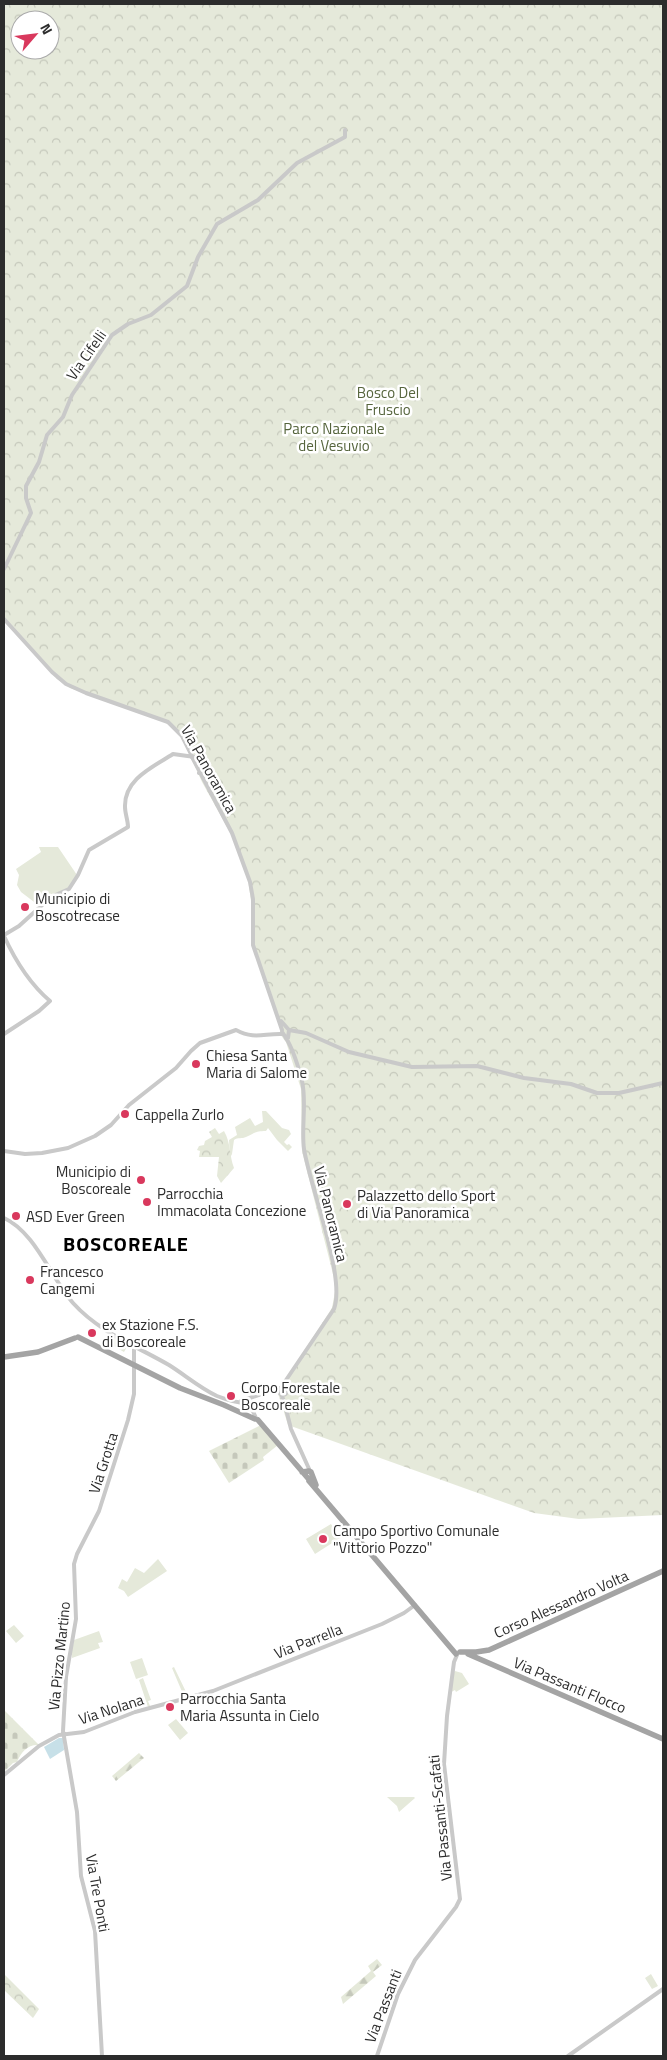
<svg xmlns="http://www.w3.org/2000/svg" width="667" height="2060" font-family="'Titillium Web',sans-serif">
	<style>
		.green { fill: #e5e9da }
		.forest { fill: url(#forest-firs) }
		.cemetery { fill: url(#cemetery-stones) }
		.park { fill: url(#park-crowns); fill-rule: evenodd }
		.water { fill: #c7e0e8 }
		.lines { fill: none; stroke-linecap: round; stroke-linejoin: round }
		.minor { stroke: #c9c9c9; stroke-width: 4 }
		.major { stroke: #a4a4a4; stroke-width: 5.5 }
		.minor-bridge { stroke: #c9c9c9; stroke-width: 4 }
		.poi-dot { fill: #d9385d; stroke: #fff; stroke-width: 2 }
		.labels { text-anchor: middle; dominant-baseline: central; stroke-width: 5; stroke-linejoin: round; paint-order: stroke }
		.street-label { font-size: 15px; fill: #2c2c2c; stroke: #fff }
		.park-label { font-size: 15px; fill: #56653d; stroke: #fff }
		.poi-label { font-size: 15px; fill: #2c2c2c; stroke: #fff; text-anchor: start }
		.district-label { font-size: 20px; font-weight: bold; letter-spacing: 1px; fill: #000; stroke: #fff }
	</style>
	<defs>
		<pattern id="forest-firs" width="22" height="20" patternUnits="userSpaceOnUse" patternTransform="scale(1.25)"><rect width="22" height="20" fill="#e5e9da"/><path d="M5 1l3.5 6h-7zM16 11l3.5 6h-7z" fill="#c5c8bb"/></pattern>
		<pattern id="cemetery-stones" width="16" height="16" patternUnits="userSpaceOnUse" patternTransform="scale(1.25)"><rect width="16" height="16" fill="#e5e9da"/><path d="M2 7V4a2 2 0 0 1 4 0v3zM10 15v-3a2 2 0 0 1 4 0v3z" fill="#c5c8bb"/></pattern>
		<pattern id="park-crowns" width="20" height="18" patternUnits="userSpaceOnUse" patternTransform="scale(1.25)"><rect width="20" height="18" fill="#e5e9da"/><path d="M2 6a3 3 0 1 1 6 0M12 15a3 3 0 1 1 6 0" fill="none" stroke="#c5c8bb"/></pattern>
	</defs>
	<rect width="100%" height="100%" fill="#fff"/>
	<path class="green" d="M39,847H58L77,875L69,888L51,895L38,905L21,892L17,885L19,875L16,869L41,852Z
		M262,1111H266L282,1128L289,1130L291,1134L284,1142L287,1145L289,1144L292,1147L288,1151L277,1140L268,1128L266,1131C255,1131 255,1133 246,1137C242,1139 238,1137 234,1140L232,1154L230,1158L229,1140L237,1135L235,1127L250,1118L255,1126L263,1122Z
		M114,1336L128,1345L124,1352L110,1344Z
		M331,1524L340,1538L315,1554L306,1539Z
		M158,1559L167,1571L128,1597L124,1591L118,1588L122,1579L127,1582L135,1568L144,1573Z
		M14,1625L24,1636L16,1643L6,1631Z
		M99,1631L103,1642L98,1643L100,1648L72,1658V1655H71L74,1640Z
		M142,1658L148,1675L136,1679L130,1662Z
		M174,1667L188,1696L185,1697L183,1694L172,1668Z
		M455,1671L462,1673L469,1684L456,1692L455,1690L451,1692L453,1673Z
		M143,1678L151,1700L148,1701L150,1706L148,1707L139,1680Z
		M176,1719L188,1733L180,1740L168,1725Z
		M387,1797H414L415,1798L399,1812L397,1806Z
		M651,1974L658,1986L652,1989L645,1978Z"/>
	<path class="forest" d="M139,1753L144,1758L116,1781L112,1776Z
		M377,1959L382,1965L373,1972L376,1976L343,2004L341,1997L371,1971L368,1966Z"/>
	<path class="cemetery" d="M261,1425L278,1445L263,1457L264,1460L229,1483L209,1451Z
		M4,1710L39,1745C28,1744 21,1752 17,1762L13,1763L4,1772Z"/>
	<path class="park" d="M4,4H663V1515L579,1519L534,1513L288,1425L277,1390L284,1382L332,1308L336,1286L302,1151L301,1089L286,1042L280,1034L281,1027L252,945L251,901L248,879L231,834L202,782L183,740L174,728L161,720L70,688L57,679L4,621ZM20,20H50V50H20Z
		M215,1128L219,1134L224,1131C231,1143 229,1155 234,1168L221,1183L217,1176L219,1157H199L200,1151L197,1150L199,1146L204,1145L205,1141L212,1137L209,1132Z
		M4,1974L39,2009L33,2018L4,1990Z"/>
	<path class="water" d="M59,1738H63L64,1750L50,1759L44,1747Z"/>
	<g class="lines">
		<path class="minor" d="M4,569L31,513L26,498V486L39,462L47,435L63,417L72,395L112,335L128,324L151,315L187,286L198,257L217,224L258,200L297,163L345,137V130
			M4,619L52,672L66,684L86,693L168,722L182,736L191,754
			M192,757L232,833L250,882L253,899V945L282,1030
			M4,935L19,926L51,897L69,889L78,875L89,850L128,827C128,820 125,814 125,807C124,779 153,767 173,754L202,758L203,761L199,773
			M4,936C15,960 30,984 50,1001L39,1011L4,1034
			M281,1021L289,1030L288,1038
			M289,1030L306,1033L349,1052L412,1067L477,1066L524,1078L571,1084L597,1093H619L663,1083
			M282,1032C292,1045 298,1065 302,1081C307,1103 301,1127 304,1149C310,1187 346,1277 334,1309L282,1386
			M4,1151L25,1154L42,1153L68,1148L95,1136L111,1125L129,1105L176,1068L191,1051L200,1043L236,1030C255,1040 264,1033 283,1034
			M4,1218C35,1232 51,1278 73,1303C99,1332 136,1346 169,1365C185,1375 200,1388 217,1396C227,1400 244,1405 254,1402
			M279 1391a4 4 0 1 1 8 0a4 4 0 1 1-8 0Z
			M281,1394L284,1401L291,1429L310,1471
			M241,1401L279,1388
			M248,1404L251,1407L256,1418
			M4,1775L39,1746L59,1735L84,1732L135,1712L213,1691L382,1624L404,1613L415,1605
			M102,2056L95,1931L81,1876L77,1812L63,1731L66,1677L76,1619L74,1564L77,1554L99,1511L128,1420L134,1394V1346
			M377,2056L398,1994L415,1960L456,1907L460,1899L444,1764L447,1716L454,1662L457,1655
			M568,2056L663,1989"/>
		<path class="major" d="M78,1337L180,1388L224,1405L255,1419
			M4,1357L38,1352L75,1338
			M258,1420L312,1483
			M302,1472L309,1471L311,1472L316,1485
			M309,1481L456,1654
			M460,1652H476L489,1650L663,1571
			M468,1654L663,1739"/>
		<path class="minor-bridge" d="M191,754L192,757"/>
	</g>
	<g class="poi-dot">
		<circle cx="25" cy="907" r="5"/>
		<circle cx="196" cy="1064" r="5"/>
		<circle cx="125" cy="1114" r="5"/>
		<circle cx="141" cy="1180" r="5"/>
		<circle cx="147" cy="1202" r="5"/>
		<circle cx="347" cy="1204" r="5"/>
		<circle cx="16" cy="1216" r="5"/>
		<circle cx="30" cy="1280" r="5"/>
		<circle cx="92" cy="1333" r="5"/>
		<circle cx="231" cy="1396" r="5"/>
		<circle cx="323" cy="1539" r="5"/>
		<circle cx="170" cy="1707" r="5"/>
	</g>
	<g class="labels">
		<g class="street-label">
			<text transform="translate(86 355) rotate(-55)">Via Cifelli</text>
			<text transform="translate(209 769) rotate(61)">Via Panoramica</text>
			<text transform="translate(331 1214) rotate(76)">Via Panoramica</text>
			<text transform="translate(103 1463) rotate(-72)">Via Grotta</text>
			<text transform="translate(561 1604) rotate(-24)">Corso Alessandro Volta</text>
			<text transform="translate(308 1641) rotate(-21)">Via Parrella</text>
			<text transform="translate(59 1656) rotate(-84)">Via Pizzo Martino</text>
			<text transform="translate(570 1685) rotate(23)">Via Passanti Flocco</text>
			<text transform="translate(111 1709) rotate(-18)">Via Nolana</text>
			<text transform="translate(440 1818) rotate(-96)">Via Passanti-Scafati</text>
			<text transform="translate(98 1893) rotate(80)">Via Tre Ponti</text>
			<text transform="translate(383 2006) rotate(-69)">Via Passanti</text>
		</g>
		<g class="park-label">
			<text x="388" y="392">Bosco Del<tspan x="388" dy="17">Fruscio</tspan></text>
			<text x="334" y="428">Parco Nazionale<tspan x="334" dy="17">del Vesuvio</tspan></text>
		</g>
		<g class="poi-label">
			<text x="35" y="898">Municipio di<tspan x="35" dy="17">Boscotrecase</tspan></text>
			<text x="206" y="1055">Chiesa Santa<tspan x="206" dy="17">Maria di Salome</tspan></text>
			<text x="135" y="1114">Cappella Zurlo</text>
			<text x="131" y="1171" text-anchor="end">Municipio di<tspan x="131" dy="17">Boscoreale</tspan></text>
			<text x="157" y="1193">Parrocchia<tspan x="157" dy="17">Immacolata Concezione</tspan></text>
			<text x="357" y="1195">Palazzetto dello Sport<tspan x="357" dy="17">di Via Panoramica</tspan></text>
			<text x="26" y="1216">ASD Ever Green</text>
			<text x="40" y="1271">Francesco<tspan x="40" dy="17">Cangemi</tspan></text>
			<text x="102" y="1324">ex Stazione F.S.<tspan x="102" dy="17">di Boscoreale</tspan></text>
			<text x="241" y="1387">Corpo Forestale<tspan x="241" dy="17">Boscoreale</tspan></text>
			<text x="333" y="1530">Campo Sportivo Comunale<tspan x="333" dy="17">"Vittorio Pozzo"</tspan></text>
			<text x="180" y="1698">Parrocchia Santa<tspan x="180" dy="17">Maria Assunta in Cielo</tspan></text>
		</g>
		<g class="district-label">
			<text x="126" y="1243">BOSCOREALE</text>
		</g>
	</g>
	<rect width="667" height="2060" fill="none" stroke="#2c2c2c" stroke-width="10"/>
	<g transform="translate(35 35) rotate(62)"><circle r="24" fill="#ffffff" stroke="#ababab"/>
	<path d="M0-4L9 19L0 12L-9 19Z" fill="#d9385d"/>
	<text y="-8" font-size="14" font-weight="bold" text-anchor="middle" fill="#2c2c2c">N</text>
	</g>
</svg>
